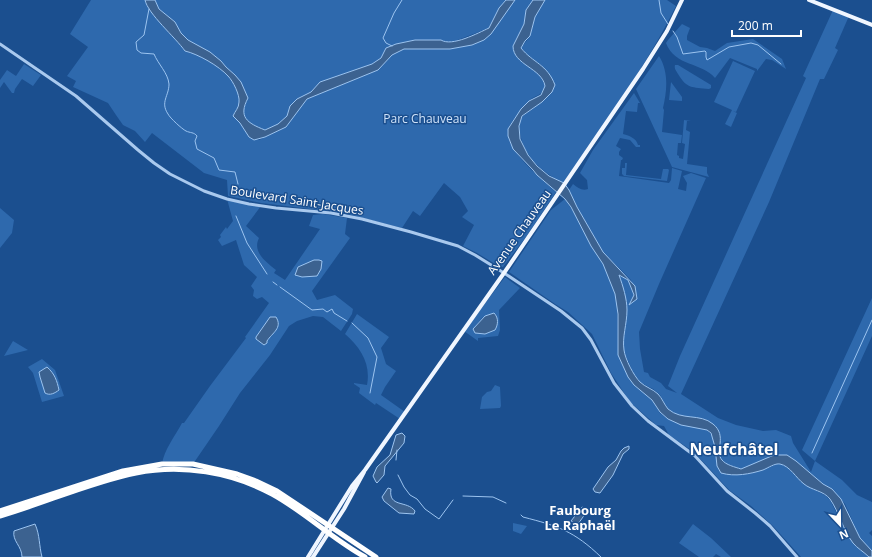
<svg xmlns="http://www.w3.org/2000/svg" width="872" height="557" font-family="'Open Sans',sans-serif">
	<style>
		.green { fill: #2e69ad; fill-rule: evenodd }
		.water { fill: #3c6290; stroke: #9cc4f0 }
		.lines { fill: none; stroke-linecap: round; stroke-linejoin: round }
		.stream { stroke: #9cc4f0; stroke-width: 1 }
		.minor { stroke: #a9c9ee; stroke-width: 3 }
		.major { stroke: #f0f6ff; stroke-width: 4 }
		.highway { stroke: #fff; stroke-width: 5 }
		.labels { text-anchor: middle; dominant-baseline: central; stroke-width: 3; stroke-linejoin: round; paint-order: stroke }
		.park-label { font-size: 12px; fill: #cfe3fa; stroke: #1b4f8f }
		.street-label { font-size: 12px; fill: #fff; stroke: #1b4f8f }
		.neighbourhood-label { font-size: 13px; font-weight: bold; fill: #fff; stroke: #1b4f8f }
		.district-label { font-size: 16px; font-weight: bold; fill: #fff; stroke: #1b4f8f }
	</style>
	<rect width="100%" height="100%" fill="#1b4f8f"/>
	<path class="green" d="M91,0H145C148,14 175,37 185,51C198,54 219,66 228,76C233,81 240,95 239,102C239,108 235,111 233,116L240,123L249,137L259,140L286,127L307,99L378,70L392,55L404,49H450L472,45L484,40L515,0H533L526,10L524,24L513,46L523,63L540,74L545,86C541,98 535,94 528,102C523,107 509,124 508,130C504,149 543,180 556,192L526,237L503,267H500L477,253L463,246L474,225L462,217L468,211L460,197L444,183L420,216L413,211L402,228L343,213L261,203L228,196L227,180L204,173L152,133L145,142L135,131L123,125L116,115L108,103L73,87L76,81L67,76L88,47L70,34Z
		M155,0H506L499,8L489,28L450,43L441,40H415L396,44L386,48L381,58L372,64L320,82L311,92L297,99L290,106L287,116L278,124L265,130L255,126L245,120L243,113L246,102L235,75L226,67L221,61L210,52L188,40L181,33L175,22L159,9Z
		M545,0H667L676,6C645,69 603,125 563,183C542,172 524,157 520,133C519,128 519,120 523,116C526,113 530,111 533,109C540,103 546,98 552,92L541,65L526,54L521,48L530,36L535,17Z
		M833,10L849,16L835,48L838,50L824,79H820L769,202L681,394L718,418L736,425L763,431L776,430L791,436L793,443L811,472L815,461L802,450L872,298V336L815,461L842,480L857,495L872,502V530L869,533L872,536V551L860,538L845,504L832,489L823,484L796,461H760L754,465L741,469L727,464L721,459L719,451L721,438L719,430L705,419L678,416L668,409L660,395L653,389L641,383L634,374L624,352L623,343L627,310L622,284L618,275L628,280L634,296L631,302L637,299L631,280L603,252L577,207L569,190L573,184C578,188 582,191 588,189L587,180L580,173L593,150L634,93L640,103H638L637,112L626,111L623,134C630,136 636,138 638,145H640V147H636L630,140L620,138L616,146L621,149L619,152V155L623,158L622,160H621L619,176L669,183L671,180L672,168L682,171L678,189L686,191L687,183L683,176L691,173L706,178L659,284L639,332L640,349L644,372L648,373L650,377L661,383L666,389L677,393L668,386L680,356L806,78L803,76Z
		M682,24L690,28L687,36V40L700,47L707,48L715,51L727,43L753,39L782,59L786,69L772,60L766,59L757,71V69L730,58L715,78C702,62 675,67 666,43L668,40Z
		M659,56C669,72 667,91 663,108L664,110L662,132L682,135L681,143H678L677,155L679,156V158L683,159L685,144L682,143L684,120L691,121H687L686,130L690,132L687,164L707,167V173L709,177L672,167L636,89Z
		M733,61L755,71L736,112L733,111L737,113L731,127L725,124L732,110L714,102Z
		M24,64L41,75L33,86L22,79L15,89L14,93H12L4,82L0,88V80L7,70L16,76Z
		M675,65H678L711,85V88L709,89C692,87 687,89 678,74C676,70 674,69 675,65Z
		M671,82L682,97V101L669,100Z
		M625,163H627L626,175L661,179L663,169H668L669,170L667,181L624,176L622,174V168H625Z
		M227,199L261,206L246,226L259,238C252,252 266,262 276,270L274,273L285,280L320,229L309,226L313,215L323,214L347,218L345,234L350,238L312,291L317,300L335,295L353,309L352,314L341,331L323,317L313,316L297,321L289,326L270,355L240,393L219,426L193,464H162C164,450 175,436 182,423H184L210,386L246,338L245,337L269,303L262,297L257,299L253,296L254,290L251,286L257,277L244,265L236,240L222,246L218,240L221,237L220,235L226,227L227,229L233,221Z
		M565,199C574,212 582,226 589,239C601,259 613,279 617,302L618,355L634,385L652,400L660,413L668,419L707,430C719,442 712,451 717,460C720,465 725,471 729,475L748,474L763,470L777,464H782L789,469L804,484L826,496L830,500L840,520L854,544L869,557H801L773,526L751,506L729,490L694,452L669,435L664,426L656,425L630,402L611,373L592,334L568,312L555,304L509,272L551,210Z
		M0,208L14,220L12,233L0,248Z
		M505,277L520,288L499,310L500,330L498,336L478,338V341L464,331ZM490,314H496L497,319V326L473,329L482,318Z
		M357,314L389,337L381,348L386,364L396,371L385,387L381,395L405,412L400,419L376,403L375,405L359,393L360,388L354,384V383L367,385C371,364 361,348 345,334Z
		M13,341L28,350L4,356Z
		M42,359L55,370L64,396L42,402L33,373L28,367Z
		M495,385L500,387L501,406L500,408L480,409L482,397L487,392L491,391Z
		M513,523L527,526L521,534L513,531Z
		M693,524L711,538L731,557H721L716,554L713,557H699L679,543Z"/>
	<path class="water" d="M145,0H155L159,9L175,22L181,33L188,40L210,52L221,61L226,67L235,75L241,82L248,98C238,117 247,123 265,130L278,124L287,116L290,106L297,99L311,92L320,82L372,64L381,58L386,48L396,44L415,40H441C452,47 478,33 489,28L499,8L506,0H515L491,34L484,40L472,45L450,49H404L392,55L378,70L307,99L286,127L265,137L254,140L249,137L240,123L233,116C235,111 239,108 239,102C240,95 233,81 228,76C219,66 198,54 185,51C175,37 148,14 145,0Z
		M533,0H545L535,17L530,36L525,41L521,48C533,63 547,64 555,85L552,92L542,102L522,116L519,126L520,139L528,155L537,166L549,176L564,183L569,190L577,207L603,252L635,286L637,299L629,305L634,295L628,280L619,275C623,286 627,299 627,310C627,324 622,337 624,350C625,359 634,376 640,382C645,387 653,389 658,394C662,398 664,404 668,409C682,421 700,413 713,424C728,436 714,451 722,460C726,465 735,467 741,469L774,455H787L796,461L823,484L832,489L841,499L860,538L872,551V557H869C864,552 857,548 853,543C843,530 839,512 830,499C824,491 811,490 804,484C796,478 790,466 780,464C775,463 768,468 763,470C750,474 735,477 721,473L717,466L715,447L711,433L707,430L681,425L668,419L660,412L652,400L634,385L628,377L618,355V314L615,294L603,264L591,246L571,207L565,199L537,175L533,170L513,149L508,136V129L521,109L529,101L541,95L545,86C542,68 513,65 513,46L524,24L526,10Z
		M314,260H319L322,261L321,269L317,276L302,277L295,275L298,267Z
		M494,313C499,318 498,325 495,330L485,334L475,333L473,329L485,316Z
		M270,317H276C283,328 272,333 267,341V343L264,345L256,339V337Z
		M47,367C55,374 57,381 59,390C55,393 50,396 45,393L40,377L39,372Z
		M402,433L405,436L404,443L385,466L384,475L377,483L376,482L373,476L377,467L390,455L396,435Z
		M629,446V449L623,454L613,475L600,493L595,492L593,489L608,467L616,460L621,451L624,448Z
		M388,488L391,489C388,508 407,500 415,511L414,514L399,513L384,501L382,497Z
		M582,507L588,510L578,524L574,523L571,521Z
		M35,524C40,535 39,546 42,557H22C22,546 12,541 14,531Z"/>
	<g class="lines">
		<path class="stream" d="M659,0L661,13L668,24
			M149,9L144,35L136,42L137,50L141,53L154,54C158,64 168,73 169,84C169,96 160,102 168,114C170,118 182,129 186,131C190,133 194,132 197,136L195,141L197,149L214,158L219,170L235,172L238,184
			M673,31L677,37L683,54L705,51L706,52V57L707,60L729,47L751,43L758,45L781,64
			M392,46L386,43L383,38L394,13L402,0
			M236,216L247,243L267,274
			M273,282L277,285
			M280,287L312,310L323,309L327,312L332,309L334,313L347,321
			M352,323L368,338L377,357L370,393
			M812,453L872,320
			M396,460L397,450
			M398,475L404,487L410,495L417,499L425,509L439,519L453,500
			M463,496L493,497L506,503
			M521,515L523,517C558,526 574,531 601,557"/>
		<path class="minor" d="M0,44L76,96L138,150L154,163L170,174L204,191L227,199L249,204L276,208L331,213L362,219L411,232L458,246L475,255L504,273L561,311L582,328L591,340L614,383L632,406L648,421L695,456L727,491L755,513L770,526L797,557"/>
		<path class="major" d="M809,0L872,25
			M308,557L352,486L365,470L504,273L643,69L667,31L682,0
			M313,557L344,509L364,472"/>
		<path class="highway" d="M0,511L123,471L162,464H193L237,474L256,481L277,491L376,557
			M0,516C45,503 91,482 136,473C182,464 231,472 272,494C305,512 332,539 365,557"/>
	</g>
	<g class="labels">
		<g class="park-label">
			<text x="425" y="118">Parc Chauveau</text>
		</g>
		<g class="street-label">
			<text transform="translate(297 200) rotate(9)">Boulevard Saint-Jacques</text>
			<text transform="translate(519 232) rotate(-55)">Avenue Chauveau</text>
		</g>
		<g class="neighbourhood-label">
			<text x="580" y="510">Faubourg<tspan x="580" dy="15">Le Raphaël</tspan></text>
		</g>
		<g class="district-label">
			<text x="734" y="449">Neufchâtel</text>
		</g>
	</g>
	<g transform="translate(840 525) rotate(158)" stroke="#1b4f8f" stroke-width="3" paint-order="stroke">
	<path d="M0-3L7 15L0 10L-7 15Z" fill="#ffffff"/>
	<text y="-6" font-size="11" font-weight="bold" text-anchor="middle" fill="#ffffff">N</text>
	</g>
	<path d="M732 30v6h69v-6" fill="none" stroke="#ffffff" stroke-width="2"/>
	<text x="738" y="30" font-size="12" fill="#ffffff" stroke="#1b4f8f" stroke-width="3" paint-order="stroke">200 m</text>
</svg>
